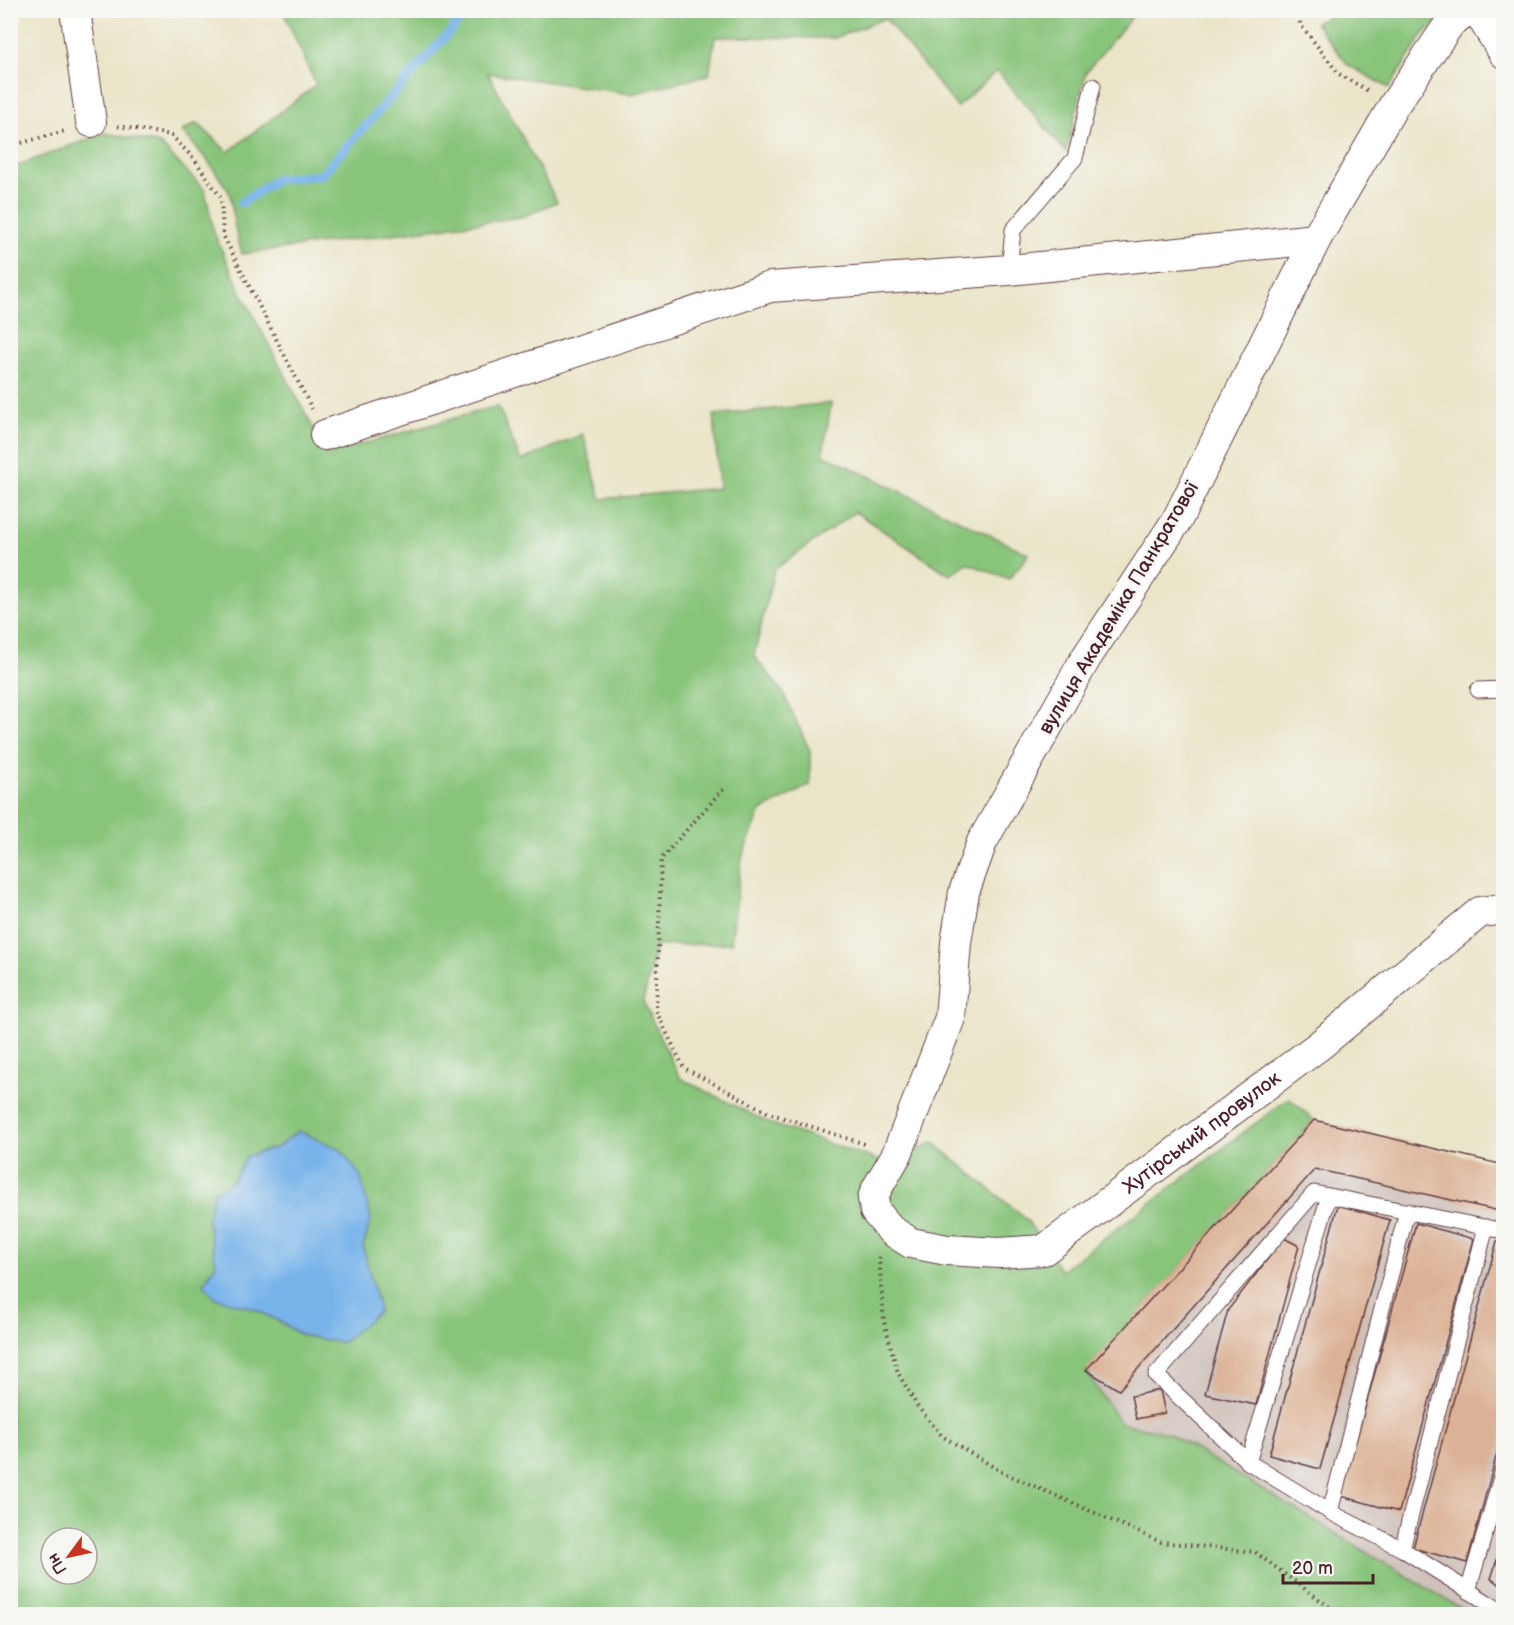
<svg xmlns="http://www.w3.org/2000/svg" width="1514" height="1625" font-family="'Balsamiq Sans',sans-serif">
	<style>
		.industrial { fill: #cfc1ba }
		.green { fill: #88c47a; stroke: #697252; stroke-width: 1.5; fill-rule: evenodd }
		.water { fill: #78b4ea; stroke: #616a8a; stroke-width: 1.5 }
		.lines { fill: none; stroke-linecap: round; stroke-linejoin: round }
		.stream { stroke: #78b4ea; stroke-width: 9 }
		.building { fill: #dcb296 }
		.lane-casing { stroke: #623d43; stroke-width: 17 }
		.street-casing { stroke: #623d43; stroke-width: 32 }
		.path { stroke: #623d43; stroke-width: 4; stroke-dasharray: 1.5 4.5; stroke-linecap: butt }
		.lane { stroke: #fff; stroke-width: 15 }
		.street { stroke: #fff; stroke-width: 30 }
		.labels { text-anchor: middle; dominant-baseline: central; stroke-width: 5; stroke-linejoin: round; paint-order: stroke }
		.street-label { font-size: 20px; fill: #4a1f2b; stroke: #f6f6f2 }
	</style>
	<rect width="100%" height="100%" fill="#f6f6f2"/>
	<filter id="ink" filterUnits="userSpaceOnUse"><feTurbulence type="fractalNoise" baseFrequency=".0167" numOctaves="2"/><feDisplacementMap in="SourceGraphic" scale="12" xChannelSelector="R" yChannelSelector="G"/><feConvolveMatrix kernelMatrix="1 2 1 2 8 2 1 2 1" color-interpolation-filters="sRGB"/></filter>
	<filter id="wash" filterUnits="userSpaceOnUse"><feTurbulence type="fractalNoise" baseFrequency=".008" numOctaves="4" result="noise"/><feDisplacementMap in="SourceGraphic" scale="24" xChannelSelector="R" yChannelSelector="G"/><feGaussianBlur stdDeviation="1.35" result="paint"/><feColorMatrix in="noise" values="0 0 0 0 0 0 0 0 0 0 0 0 0 0 0 0 0 1.4 0 .05"/><feComposite in="paint" operator="in"/></filter>
	<g filter="url(#wash)">
		<rect width="100%" height="100%" fill="#eae5c8"/>
		<path class="industrial" d="M1314,1120L1503,1165V1614H1470L1168,1433L1120,1423L1086,1370Z"/>
		<path class="green" d="M283,11H1137L1086,72L1066,152L997,71L957,107L885,18L835,38L715,37L709,75L631,94L488,73L557,202L522,217L242,254L235,228L230,193L208,161L182,131L197,123L228,152L316,85Z
			M1340,11H1451L1424,33L1389,88L1348,65L1315,23Z
			M105,133L160,144L205,190L214,233L241,292L327,454L498,406L521,461L583,434L601,499L719,488L714,415L831,403L823,454L1029,554L1009,579L967,563L950,575L855,512L774,570L754,656L782,691L810,751V785L761,811L742,857L731,943L656,946L643,1002L680,1078L769,1123L892,1165L933,1142L1027,1220L1061,1271L1289,1098L1314,1120L1086,1371L1120,1423L1168,1433L1470,1614H11V168ZM51,1538H87V1574H51Z"/>
		<path class="water" d="M298,1131L340,1149L360,1175L371,1219L363,1247L379,1311L342,1343L301,1335L279,1321L254,1309L214,1297L204,1284L216,1264L207,1220L214,1192L232,1181L247,1156L278,1147Z"/>
		<g class="lines">
			<path class="stream" d="M241,203L277,179L321,175L463,17L506,10"/>
		</g>
		<g id="blocks">
			<path class="building" d="M1314,1120L1504,1165V1212L1315,1169L1119,1390L1086,1370Z
				M1338,1205L1390,1220L1320,1469L1269,1455Z
				M1416,1223L1474,1239L1399,1512L1341,1496Z
				M1284,1238L1299,1246L1256,1405L1205,1394L1228,1310Z
				M1497,1241L1504,1243V1428L1467,1563L1413,1548Z
				M1160,1390L1165,1413L1136,1419L1131,1396Z
				M1504,1537V1587L1491,1579Z"/>
		</g>
	</g>
	<g filter="url(#ink)">
		<use href="#blocks" fill-opacity="0" stroke="#623d43" stroke-width="1.5"/>
		<g class="lines">
			<g class="lane-casing">
				<path id="lane" d="M1009,270L1013,230L1075,158L1093,86
					M1478,690L1504,689
					M1504,1231L1314,1193L1156,1375L1248,1462L1330,1512L1402,1549L1504,1613
					M1248,1462L1329,1196
					M1330,1512L1407,1211
					M1402,1549L1486,1227
					M1468,1591L1504,1467"/>
			</g>
			<g class="street-casing">
				<g id="street">
					<path d="M75,10L91,122"/>
					<path id="s1" d="M1470,10L1450,23L1394,105L1316,239L1177,520L1086,658L982,842L964,892L956,943L950,1018L897,1154L877,1188L873,1198L875,1211L892,1231L911,1243L947,1250L999,1253L1044,1250L1320,1045L1480,912L1504,909"/>
					<path d="M1477,10L1504,53"/>
					<path d="M325,435L770,287L1009,270L1316,239"/>
				</g>
			</g>
			<path class="path" d="M1299,10L1300,24L1339,74L1367,90
				M118,126L171,135L195,160L221,198L223,235L312,409
				M10,146L65,131
				M723,789L661,859L656,1011L684,1068L769,1113L868,1145
				M879,1257L884,1322L898,1373L918,1407L942,1436L1002,1472L1161,1542L1255,1552L1339,1614"/>
			<use href="#lane" class="lane"/>
			<use href="#street" class="street"/>
		</g>
	</g>
	<g class="labels">
		<g class="street-label">
			<text transform="translate(1119 608) rotate(-59)">вулиця Академіка Панкратової</text>
			<text stroke="none"><textPath href="#s1" startOffset="1737">Хутірський провулок</textPath></text>
		</g>
	</g>
	<rect width="1514" height="1625" fill="none" stroke="#f6f6f2" stroke-width="36"/>
	<g transform="translate(69 1556) rotate(237)"><circle r="28" fill="#f6f6f2" stroke="#b1a0a2" stroke-width="1.5"/>
	<path d="M0-4.5L10 22L0 15L-10 22Z" fill="#c8321e"/>
	<text y="-9" font-size="16" font-weight="bold" text-anchor="middle" fill="#4a1f2b">Пн</text>
	</g>
	<path d="M1283 1574v9h90v-9" fill="none" stroke="#4a1f2b" stroke-width="3"/>
	<text x="1292" y="1574" font-size="18" fill="#4a1f2b" stroke="#f6f6f2" stroke-width="4.5" paint-order="stroke">20 m</text>
</svg>
